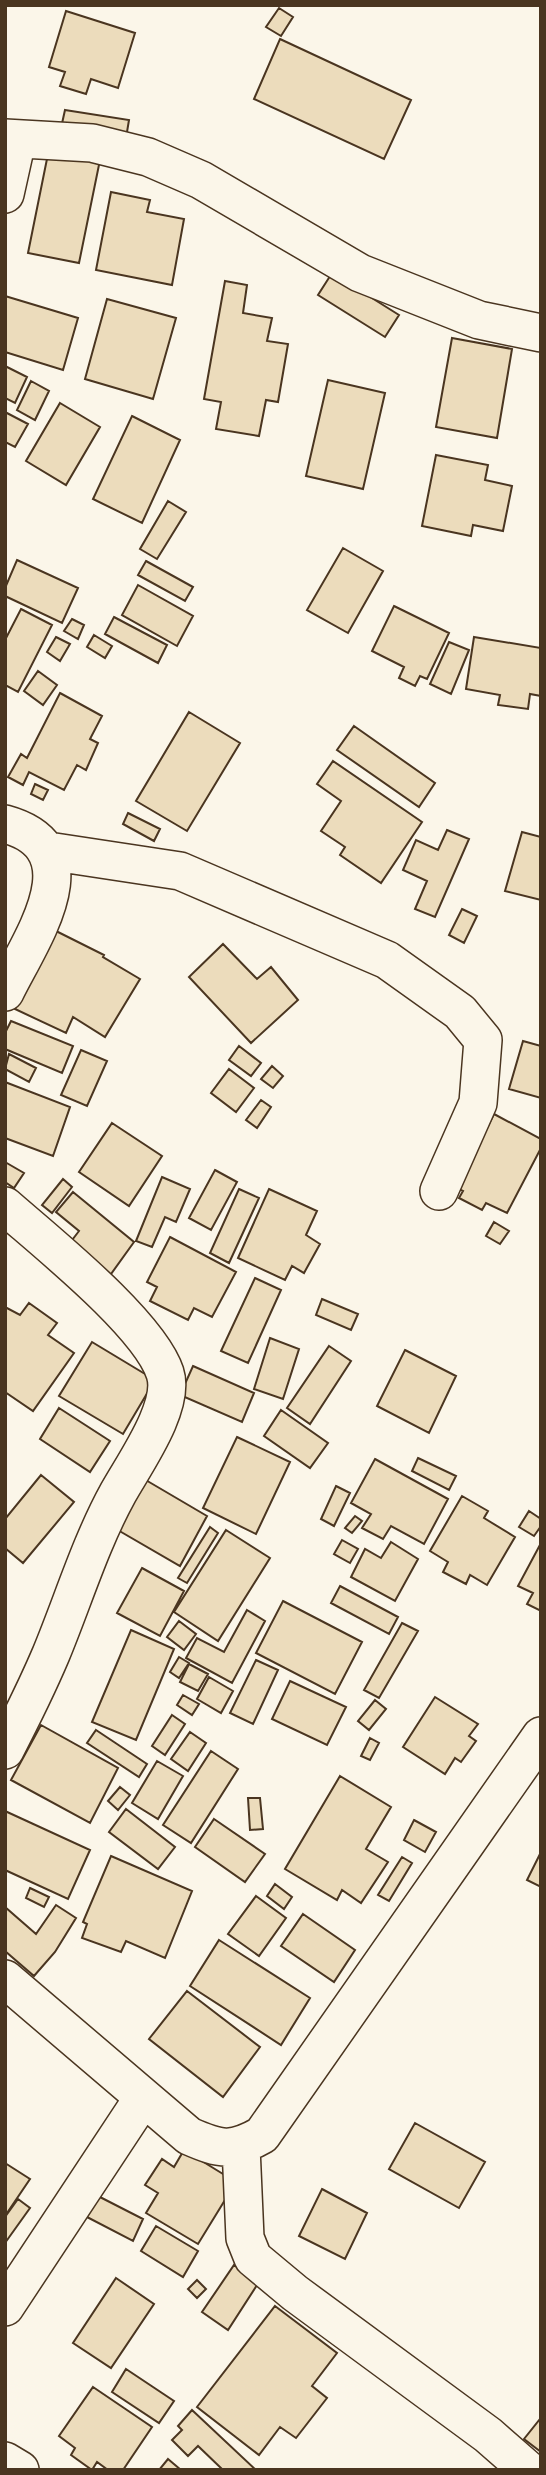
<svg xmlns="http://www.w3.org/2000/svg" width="546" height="2475" font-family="Cabin,sans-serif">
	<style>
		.building { fill: #ecdcbc; stroke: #4a3520; stroke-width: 2 }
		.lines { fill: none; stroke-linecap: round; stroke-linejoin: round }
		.minor-casing { stroke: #4a3520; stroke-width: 40 }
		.minor { stroke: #fbf6e9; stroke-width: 37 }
	</style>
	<rect width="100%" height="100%" fill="#fbf6e9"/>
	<path class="building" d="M279,8L293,17L281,36L266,27Z
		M66,11L135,33L118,88L91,79L86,94L60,86L65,72L49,67Z
		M280,39L411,100L384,159L254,99Z
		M65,110L129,120L126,138L61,128Z
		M50,144L101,155L79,263L28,253Z
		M111,192L150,200L147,212L184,219L172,285L96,270Z
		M332,273L399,315L385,337L318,295Z
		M225,281L247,285L243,313L272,318L267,341L288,344L278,402L266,400L259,436L216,429L221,402L204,399Z
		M5,296L78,318L63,370L5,352Z
		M107,299L176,318L153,399L85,379Z
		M452,338L512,349L497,438L436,427Z
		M5,366L27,377L15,403L5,398Z
		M328,380L385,393L363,489L306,476Z
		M31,381L49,391L35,420L17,410Z
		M60,403L100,427L66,485L26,461Z
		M5,412L28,424L15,447L5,442Z
		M132,416L180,440L142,523L93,499Z
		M436,455L488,465L485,480L512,486L503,531L473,525L471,536L422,526Z
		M168,501L186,512L157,559L140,549Z
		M343,548L383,571L348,633L307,610Z
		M17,560L78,588L62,623L5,596V588Z
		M146,561L193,587L185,601L138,575Z
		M138,585L193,616L177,646L122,615Z
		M394,606L449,633L427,679L420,676L415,686L399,678L404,667L372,651Z
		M21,609L52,625L18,692L5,685V640Z
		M114,617L167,645L158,663L105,634Z
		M72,619L84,625L78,639L64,631Z
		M94,635L112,646L105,658L87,647Z
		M56,637L70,644L60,661L47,652Z
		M474,637L541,648V696L530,694L528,709L498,705L500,695L466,689Z
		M449,642L469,650L451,694L430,684Z
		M38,671L57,685L43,705L24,691Z
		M60,693L102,716L90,739L98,743L86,770L77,765L64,790L29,772L23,785L8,777L21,754L27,758Z
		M189,712L240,743L187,831L136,801Z
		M354,726L435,783L419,807L337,750Z
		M333,761L422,822L381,883L340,855L345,847L321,831L341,801L317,784Z
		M35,784L48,790L43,800L31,794Z
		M128,813L160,829L154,841L123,824Z
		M447,830L469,839L435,917L415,909L427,881L403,870L416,840L438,850Z
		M522,832L541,837V900L505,891Z
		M462,909L477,916L464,943L449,935Z
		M54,930L104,955L103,957L140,979L105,1037L73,1017L66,1033L15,1009Z
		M223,944L257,979L271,967L298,1000L251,1043L189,977Z
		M11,1021L73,1046L62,1073L5,1049V1033Z
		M523,1041L541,1046V1098L509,1089Z
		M239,1046L261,1063L251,1076L229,1060Z
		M81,1050L107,1061L87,1106L61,1095Z
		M9,1054L36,1068L29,1082L5,1069Z
		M272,1066L283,1076L273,1088L261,1079Z
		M229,1069L254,1088L236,1112L211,1093Z
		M5,1082L70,1107L53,1156L5,1138Z
		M261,1100L271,1107L257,1128L246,1120Z
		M494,1114L541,1139V1148L507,1213L486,1203L482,1210L459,1198L463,1191L456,1188Z
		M112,1123L162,1156L129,1206L79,1172Z
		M5,1162L24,1173L14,1188L5,1182Z
		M215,1170L237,1182L211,1230L189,1218Z
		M162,1177L190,1189L176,1222L165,1217L152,1247L136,1241Z
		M63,1179L72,1187L52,1213L42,1205Z
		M239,1189L259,1198L229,1263L210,1253Z
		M269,1189L317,1211L306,1235L320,1244L304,1273L292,1266L285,1280L238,1258Z
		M73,1192L134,1242L106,1281L66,1248L79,1231L56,1212Z
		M494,1222L509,1231L500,1244L486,1236Z
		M170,1237L236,1272L212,1317L194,1308L188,1320L150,1301L157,1287L147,1282Z
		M255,1278L281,1290L248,1363L221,1351Z
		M322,1299L358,1314L351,1330L316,1315Z
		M29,1303L57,1323L48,1335L74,1353L33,1411L5,1392V1307L20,1315Z
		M270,1338L299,1349L283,1399L254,1389Z
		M92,1342L155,1380L123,1434L59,1396Z
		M329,1346L351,1361L310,1424L287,1408Z
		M405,1350L456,1376L429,1433L377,1406Z
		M193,1366L254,1393L242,1422L180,1395Z
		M59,1408L110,1441L90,1472L40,1439Z
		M281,1410L328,1443L310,1468L264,1436Z
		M237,1437L290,1462L256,1534L203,1508Z
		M418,1458L456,1476L449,1490L412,1471Z
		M375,1459L448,1499L424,1544L391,1526L383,1539L362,1528L371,1514L351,1503Z
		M41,1475L74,1502L23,1563L5,1548V1519Z
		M144,1479L207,1516L180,1566L116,1529Z
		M336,1486L350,1493L334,1526L321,1519Z
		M462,1496L488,1511L484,1518L515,1537L487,1585L470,1575L466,1584L443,1572L448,1562L430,1551Z
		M529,1511L541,1519V1526L534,1536L519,1527Z
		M355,1516L362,1521L352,1533L345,1528Z
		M210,1527L218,1533L187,1583L178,1578Z
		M226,1530L270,1558L218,1641L174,1612Z
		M342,1540L358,1549L350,1563L334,1554Z
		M391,1542L418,1559L395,1601L351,1577L365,1549L381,1558Z
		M541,1543V1611L527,1604L533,1593L518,1586Z
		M142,1568L184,1591L160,1636L117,1613Z
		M340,1586L398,1617L389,1634L331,1603Z
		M283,1601L362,1642L335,1694L256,1653Z
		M247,1610L265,1621L232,1683L186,1658L197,1638L224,1652Z
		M179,1621L196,1634L184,1650L167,1637Z
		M402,1623L418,1631L379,1698L364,1690Z
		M131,1630L174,1649L136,1740L92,1722Z
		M179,1657L189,1663L179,1678L170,1672Z
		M256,1660L278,1670L253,1724L230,1713Z
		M189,1664L208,1674L198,1691L180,1682Z
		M209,1677L233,1691L221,1713L197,1699Z
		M290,1681L346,1707L327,1745L272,1719Z
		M183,1695L199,1704L192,1715L177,1705Z
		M435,1697L478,1724L469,1736L476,1741L461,1762L455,1758L445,1774L403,1747Z
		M375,1700L386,1709L369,1730L358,1721Z
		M172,1715L185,1724L165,1755L152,1746Z
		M41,1725L118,1768L90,1823L11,1780Z
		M96,1730L147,1764L139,1777L87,1743Z
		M190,1732L206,1743L188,1771L171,1759Z
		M370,1738L379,1743L370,1760L361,1756Z
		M211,1751L238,1769L191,1843L163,1825Z
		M157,1761L183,1776L158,1819L132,1803Z
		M340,1776L391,1807L366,1849L388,1862L361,1903L342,1890L337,1900L285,1869Z
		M120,1787L130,1795L118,1810L108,1801Z
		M248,1798H260L263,1829L250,1830Z
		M126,1809L175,1847L158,1869L109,1832Z
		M5,1811L90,1850L68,1899L5,1870Z
		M214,1819L265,1854L245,1882L195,1847Z
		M414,1820L436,1832L425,1852L404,1840Z
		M541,1852V1887L527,1880Z
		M111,1856L192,1891L165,1958L126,1941L121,1952L82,1938L87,1924L83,1922Z
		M402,1857L412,1863L389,1901L378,1895Z
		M275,1884L292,1897L284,1909L267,1896Z
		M30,1888L49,1897L44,1907L26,1898Z
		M256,1896L286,1918L259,1956L228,1934Z
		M56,1905L76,1918L55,1952L34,1976L5,1951V1907L36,1934Z
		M303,1914L355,1950L334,1982L281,1946Z
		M219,1940L310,1998L281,2045L190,1986Z
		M187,1991L260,2047L223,2097L149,2039Z
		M415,2123L485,2162L459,2208L389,2169Z
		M184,2150L236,2182L198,2244L146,2213L158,2193L145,2185L162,2159L174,2167Z
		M5,2163L30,2179L5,2216Z
		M322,2189L367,2213L345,2259L299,2236Z
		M96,2195L143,2219L133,2241L85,2216Z
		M18,2199L30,2208L5,2243V2217Z
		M156,2226L198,2251L183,2277L141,2251Z
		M234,2265L259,2282L228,2330L202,2312Z
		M116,2278L154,2304L111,2368L73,2343Z
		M197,2280L206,2289L197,2298L188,2289Z
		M275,2306L337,2353L312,2386L327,2398L296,2438L280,2427L259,2455L197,2407Z
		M126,2369L174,2401L159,2423L112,2392Z
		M93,2387L152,2427L123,2470H108L97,2462L92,2470L71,2455L75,2448L59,2436Z
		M192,2410L256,2470H223L198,2446L188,2456L172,2440L182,2430L178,2426Z
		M540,2419H541V2452L524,2439Z
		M168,2459L181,2470H159Z"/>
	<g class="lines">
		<g class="minor-casing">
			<path id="minor" d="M5,138L92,143L148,157L201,180L360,273L479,320L541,333
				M5,194L17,140
				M5,824C96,849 31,939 5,992
				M48,851L180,871L387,960L460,1012L483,1040L478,1103L439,1191
				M5,1206C46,1242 149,1324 165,1373C176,1406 134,1464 118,1493C90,1544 73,1601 51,1654C37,1687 21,1719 5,1750
				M5,1979L189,2136C221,2150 232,2152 262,2135L541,1736
				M241,2147L245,2238L253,2258L295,2293L488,2435L528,2470
				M5,2307L143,2098
				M5,2461L20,2470"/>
		</g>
		<use href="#minor" class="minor"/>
	</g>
	<rect width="546" height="2475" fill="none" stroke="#4a3520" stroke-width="14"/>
</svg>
